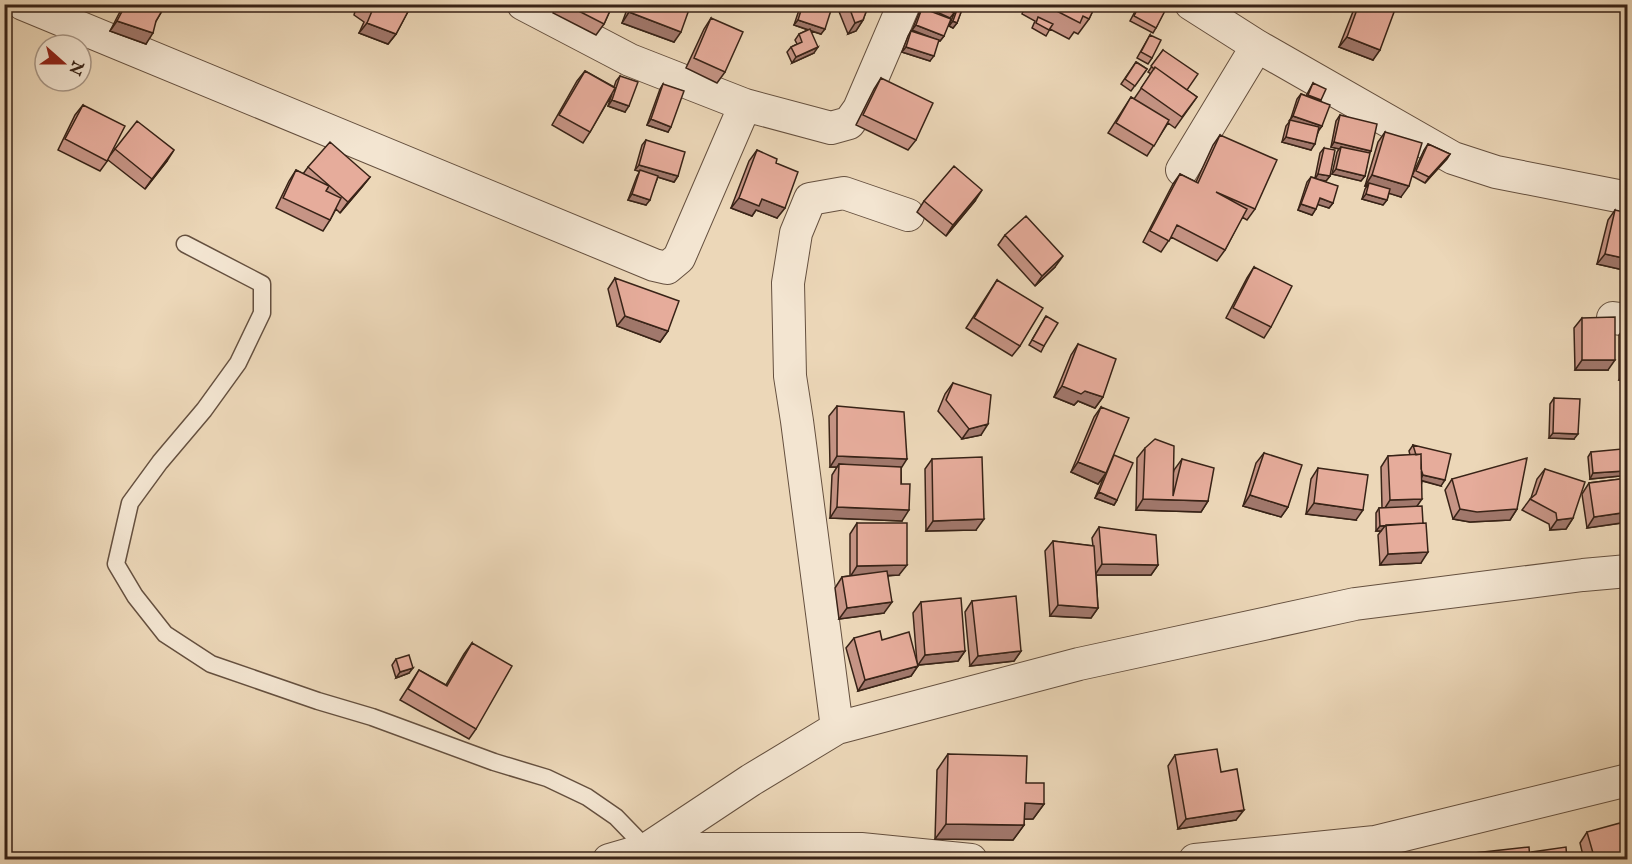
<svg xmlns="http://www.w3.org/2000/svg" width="1632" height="864" font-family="'IM FELL English',serif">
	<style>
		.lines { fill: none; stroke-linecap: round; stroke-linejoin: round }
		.lane-casing { stroke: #65503f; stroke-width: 19 }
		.street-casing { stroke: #65503f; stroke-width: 34 }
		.lane { stroke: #f3e5d1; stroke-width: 16 }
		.street { stroke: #f3e5d1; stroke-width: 32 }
		.wall { fill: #c69485; stroke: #382317; stroke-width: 1.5 }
		.shaded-wall { fill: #a1786c; stroke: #382317; stroke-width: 1.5 }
		.building { fill: #e6ac9b; stroke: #382317; stroke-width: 1.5 }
	</style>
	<rect width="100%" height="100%" fill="#ecd7b8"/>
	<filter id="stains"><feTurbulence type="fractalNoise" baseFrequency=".00333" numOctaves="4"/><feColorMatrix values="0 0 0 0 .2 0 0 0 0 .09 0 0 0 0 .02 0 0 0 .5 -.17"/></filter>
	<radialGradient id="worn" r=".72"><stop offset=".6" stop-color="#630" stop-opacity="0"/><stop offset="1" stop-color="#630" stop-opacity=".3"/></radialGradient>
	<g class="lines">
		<g class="lane-casing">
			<path id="lane" d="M185,244L262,284V313L238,363L204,410L160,462L130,503L116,564L135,596L165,634L211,664L318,701L372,717L494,762L547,778L587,797L616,817L647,849"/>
		</g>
		<g class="street-casing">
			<path id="street" d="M23,4L654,265L667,268L679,258L745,105
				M523,4L630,60L745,105L831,128L849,123L859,109L904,4
				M1191,4L1257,46L1453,158L1496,172L1628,198
				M1182,170L1257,46
				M1613,318L1628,320
				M837,728L797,421L790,376L788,283L796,233L810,199L844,193L908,215
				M647,849L751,780L837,728L1079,664L1355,604L1583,575L1628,571
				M609,860L647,849H861L971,860
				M1195,860L1375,842L1628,780"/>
		</g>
		<use href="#lane" class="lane"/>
		<use href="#street" class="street"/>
	</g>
	<path class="wall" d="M124,4H166L156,21L146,44L110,31Z
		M357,4H412L396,34L388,44L359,33L364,22L354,15Z
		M557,4H613L604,24L596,35L553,13Z
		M629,4H691L674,42L622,23Z
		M801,4H833L821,34L811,31L814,53L792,63L787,52L791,47L797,44L795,40L799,34L808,30L794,25Z
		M836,4H869L863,20L856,31L848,34Z
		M919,4H957L954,13L950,18Z
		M958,4H964L957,23L953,28L949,26Z
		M1026,4H1096L1089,19L1078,34L1074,32L1069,39L1050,29L1046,36L1032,28L1035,21L1022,14Z
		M1139,4H1168L1156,28L1153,33L1130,21Z
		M1356,4H1397L1373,60L1339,47Z
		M922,8L944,36L940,41H938L930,61L902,52L908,36L911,31L924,35L912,30L919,13Z
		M711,18L725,72L717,83L686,68L704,29Z
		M1150,35L1152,58L1148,64L1137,58Z
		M1163,50L1187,90L1197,97L1175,128L1168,123L1147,156L1108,133L1131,97L1134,99L1151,74L1148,72Z
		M1136,62L1147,69L1131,91L1121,84Z
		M585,71L614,87L616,81L620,76L625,112L608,106L612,94L590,132L583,143L552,125L577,81Z
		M881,78L916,140L908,150L856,125L874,89Z
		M1313,83L1321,101L1322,126L1319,130L1311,150L1282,142L1286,126L1290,121L1297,99L1301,94L1306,96Z
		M663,84L668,132L647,125L660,89Z
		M83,105L108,158L115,149L167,161L145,189L108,160L100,171L58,150L75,115Z
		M1340,115L1371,151L1369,153L1365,176L1361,181L1332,174L1337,152L1339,149L1331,147L1336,121Z
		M1385,132L1401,197L1389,193L1387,200L1383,205L1362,199L1365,189L1367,186H1365L1378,142Z
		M1220,135L1255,209L1247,220L1242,217L1225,250L1217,261L1171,237L1161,252L1143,242L1173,184L1180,174L1196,182L1213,145Z
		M646,140L678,176L674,182L658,177L646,205L628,200L637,176L640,171L635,170L642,145Z
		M1428,144L1450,154L1425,183L1412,176L1424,150Z
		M1324,148L1330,176L1326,181L1320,180L1333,203L1329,208L1318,204L1312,215L1298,210L1307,182L1311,177L1315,178L1320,153Z
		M757,150L776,163L777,218L756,210L752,216L731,208L749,161Z
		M308,167L370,177L362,187L340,213L336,209L330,220L323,231L276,208L289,181L296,170L303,174Z
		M924,201H975L946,236L917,212Z
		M1615,210L1628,271L1597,264L1608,220Z
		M1005,235L1055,267L1035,286L998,245Z
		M1254,267L1271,327L1264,338L1226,318L1247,278Z
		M615,278L668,331L660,342L617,326L608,289Z
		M997,280L1020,346L1012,356L966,328Z
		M1046,316L1044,346L1041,352L1029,345Z
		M1582,318L1608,370H1575L1574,328Z
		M1627,324L1628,380H1619V335Z
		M1078,344L1103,397L1095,408L1078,401L1074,405L1054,397L1071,355Z
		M953,383L981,435L962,439L938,411L945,394Z
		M1554,398L1574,439L1549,438L1550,404Z
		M837,406L901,467L902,521L830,518L832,475L837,467H830L829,416Z
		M1101,407L1113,456L1117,500L1114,505L1095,498L1104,476L1098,484L1071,472L1094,417Z
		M1413,445L1441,486L1422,481L1417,506L1421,563L1380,565L1378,535L1381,531H1376V513L1379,508H1382L1381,467L1388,456L1410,455L1409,451Z
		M1145,448L1173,474L1174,470L1182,459L1208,501L1201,512L1136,510L1137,458Z
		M1591,452L1624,471L1620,476L1590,479L1588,457Z
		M1264,453L1288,507L1281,517L1243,506L1256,463Z
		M932,459L976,530L926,531L925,469Z
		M1318,468L1356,520L1306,514L1311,479Z
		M1545,469L1573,518L1566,529L1550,530L1549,524L1522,510L1531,498L1537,479Z
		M1628,478V522L1587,528L1582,494L1589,483Z
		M1452,479L1517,509L1510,520L1470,522L1453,519L1445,490Z
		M857,523L899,575L888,576L884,613L839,619L835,588L842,577L850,576V534Z
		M1099,527L1158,565L1151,575H1096L1098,608L1091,618L1050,616L1045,551L1053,541L1093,546L1092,538Z
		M972,601L1021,651L1014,661L970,666L965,612Z
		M921,602L965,651L958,661L918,665L911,676L858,691L846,648L854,638L882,640L917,663L913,613Z
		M472,643L476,729L469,739L400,700L419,670L446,685L464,654Z
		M396,659L409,673L396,678L392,665Z
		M948,754L1026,783L1044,804L1033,819H1024V825L1013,840L935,839L937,770Z
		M1175,755L1221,772L1236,820L1178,829L1168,766Z
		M1587,832L1628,860H1584L1580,843Z"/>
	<path class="shaded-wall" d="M629,12L681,32L674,42L622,23Z
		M798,20L825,29L821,34L794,25Z
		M863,20L856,31L848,34L855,23Z
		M117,21L153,33L146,44L110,31Z
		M953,21L957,23L953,28L949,26Z
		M367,23L396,34L388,44L359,33Z
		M916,25L944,36L940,41L912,30Z
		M1347,37L1380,50L1373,60L1339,47Z
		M818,47L814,53L792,63L796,57Z
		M906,47L934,56L930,61L902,52Z
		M612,100L629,106L625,112L608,106Z
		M1293,116L1322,126L1318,131L1289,121Z
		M651,119L671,127L668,132L647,125Z
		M1286,137L1315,144L1311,150L1282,142Z
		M1334,142L1371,151L1367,156L1341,147L1339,149L1331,147Z
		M174,150L167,161L145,189L152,179Z
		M1450,154L1447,159L1425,183L1429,177Z
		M639,165L678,176L674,182L635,170Z
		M1336,169L1365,176L1361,181L1332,174Z
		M1318,174L1330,176L1326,181L1315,179Z
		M1372,175L1409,186L1401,197L1368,187L1369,183L1367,186H1365Z
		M370,177L362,187L340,213L348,202Z
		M982,190L975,201L946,236L953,225Z
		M632,194L650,200L646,205L628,200Z
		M1366,194L1387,200L1383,205L1362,199Z
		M739,198L762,199L785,208L777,218L756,210L752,216L731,208Z
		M1320,198L1333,203L1329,208L1316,204Z
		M1301,204L1316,209L1312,215L1298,210Z
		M1605,254L1628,259V271L1597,264Z
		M1063,256L1055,267L1035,286L1042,276Z
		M625,316L668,331L660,342L617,326Z
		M1582,360H1615L1608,370H1575Z
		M1627,369L1628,380H1619Z
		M1062,386L1085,391L1103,397L1095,408L1078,401L1074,405L1054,397Z
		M988,424L981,435L962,439L969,429Z
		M1553,433L1578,434L1574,439L1549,438Z
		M837,456L907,459L900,470L839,464L837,467H830Z
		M1078,462L1106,473L1098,484L1071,472Z
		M1624,471L1620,476L1590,479L1593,473Z
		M1423,475L1445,480L1441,486L1420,480Z
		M1099,492L1117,500L1114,505L1095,498Z
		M1250,495L1288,507L1281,517L1243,506Z
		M1143,499L1208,501L1201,512L1136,510Z
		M1422,499L1415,509L1383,511L1390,500Z
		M1314,503L1363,510L1356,520L1306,514Z
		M837,507L909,510L902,521L830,518Z
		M1460,509H1517L1510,520L1470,522L1453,519Z
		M1628,512V522L1587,528L1594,517Z
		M1573,518L1566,529L1550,530L1557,520Z
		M984,519L976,530L926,531L933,521Z
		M1380,526H1385L1381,531H1376Z
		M1428,552L1421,563L1380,565L1388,554Z
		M1102,564L1158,565L1151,575H1095Z
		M907,565L899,575L850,577L857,566Z
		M892,602L884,613L839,619L847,608Z
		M1058,605L1098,608L1091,618L1050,616Z
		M965,651L958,661L918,665L925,655Z
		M1021,651L1014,661L970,666L978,656Z
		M918,666L911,676L858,691L865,680Z
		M413,668L409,673L396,678L400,672Z
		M1025,803L1044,804L1033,819H1014Z
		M1244,810L1236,820L1178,829L1186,819Z
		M946,824L1024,825L1013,840L935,839Z"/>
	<path class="building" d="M126,4H166L156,21L153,33L117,21Z
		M362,4H412L396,34L367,23L372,11Z
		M565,4H613L604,24Z
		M632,4H691L681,32L629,12Z
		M803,4H833L825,29L798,20Z
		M848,4H869L863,20L855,23Z
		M935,4H957L954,13Z
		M959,4H964L957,23L953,21Z
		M1043,4H1096L1089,19L1083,16L1080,23Z
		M1140,4L1168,5L1156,28L1134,16Z
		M1359,4H1397L1380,50L1347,37Z
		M922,8L951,19L944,36L916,25Z
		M1038,17L1053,24L1049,30L1036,23Z
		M711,18L743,32L725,72L694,58Z
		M810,29L818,47L796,57L791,47L802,42L799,34Z
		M911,31L939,40L934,56L906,47Z
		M1150,35L1161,40L1152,58L1141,52Z
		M1163,50L1198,74L1187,90L1155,67L1154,69L1151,66Z
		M1136,62L1147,69L1135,86L1125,79Z
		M1155,67L1197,97L1182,117L1141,88Z
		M585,71L615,88L590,132L559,115Z
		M620,76L638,82L629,106L612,100Z
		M881,78L933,103L916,140L863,115Z
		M1313,83L1326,89L1321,100L1308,95Z
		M663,84L684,91L671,127L651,119Z
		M1301,94L1330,105L1322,126L1293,116Z
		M1131,97L1169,120L1154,146L1116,123Z
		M83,105L125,126L107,161L65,139Z
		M1340,115L1377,124L1371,151L1334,142Z
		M1290,120L1319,127L1315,144L1286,137Z
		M137,121L174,150L152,179L115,149Z
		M1385,132L1422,143L1409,186L1372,175Z
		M1220,135L1277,160L1255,209L1216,192L1247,209L1225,250L1177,225L1169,241L1150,231L1180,174L1198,183Z
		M646,140L685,152L678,176L639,165Z
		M330,142L370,177L348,202L308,167Z
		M1428,144L1450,154L1429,177L1416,171Z
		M1341,147L1370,153L1365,176L1336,169Z
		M1324,148L1335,150L1330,176L1318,174Z
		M757,150L777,159L776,163L798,172L785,208L762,199L759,206L739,198Z
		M954,166L982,190L953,225L924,201Z
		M296,170L329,186L326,191L341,198L330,220L283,198Z
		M640,170L658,176L650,200L632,194Z
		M1311,177L1338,186L1333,203L1320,198L1316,209L1301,204Z
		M1369,183L1390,189L1387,200L1366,194Z
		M1615,210L1628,213V259L1605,254Z
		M1026,216L1063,256L1042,276L1005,235Z
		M1254,267L1292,286L1271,327L1233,308Z
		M615,278L679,301L668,331L625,316Z
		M997,280L1043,308L1020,346L974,318Z
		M1046,316L1058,323L1044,346L1032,340Z
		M1615,317V360H1582V318Z
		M1627,324H1628L1627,369Z
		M1078,344L1116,359L1103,397L1085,391L1081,394L1062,386Z
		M953,383L991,395L988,424L969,429L946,400Z
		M1554,398L1580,399L1578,434L1553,433Z
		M837,406L904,412L907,459L837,456Z
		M1101,407L1129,418L1106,473L1078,462Z
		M1155,439L1174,446L1173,496L1182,459L1214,468L1208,501L1143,499L1145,448Z
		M1413,445L1451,454L1445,480L1423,475L1421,469V454L1416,455Z
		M1622,449L1624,471L1593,473L1591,452Z
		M1264,453L1302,465L1288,507L1250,495Z
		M1421,454L1422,499L1390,500L1388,456Z
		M1114,455L1133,463L1117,500L1099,492Z
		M982,457L984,519L933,521L932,459Z
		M1527,458L1517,509L1477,512L1460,509L1452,479Z
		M839,464L901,467V484H910L909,510L837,507Z
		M1318,468L1368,475L1363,510L1314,503Z
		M1545,469L1585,482L1573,518L1557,520L1556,513L1530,499L1536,494Z
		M1628,478V512L1594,517L1589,483Z
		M1422,506L1423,523L1380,526L1379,508Z
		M857,523H907V565L857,566Z
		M1426,523L1428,552L1388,554L1386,525Z
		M1099,527L1156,535L1158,565L1102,564Z
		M1053,541L1094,546L1098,608L1058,605Z
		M887,571L892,602L847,608L842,577Z
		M1016,596L1021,651L978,656L972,601Z
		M961,598L965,651L925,655L921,602Z
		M880,631L882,640L909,632L918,666L865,680L854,638Z
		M472,643L512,666L476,729L408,689L419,670L447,686Z
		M409,655L413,668L400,672L396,659Z
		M1217,749L1221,772L1237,769L1244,810L1186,819L1175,755Z
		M948,754L1027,756L1026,783H1044V804L1025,803L1024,825L946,824Z
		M1620,823L1622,830L1628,829V860H1595L1587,832Z
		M1529,847L1530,860H1447V856Z
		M1566,847L1567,860H1533L1532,852Z"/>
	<rect width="1632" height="864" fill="none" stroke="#ecd7b8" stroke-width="24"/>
	<rect x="6" y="6" width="1620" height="852" fill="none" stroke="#382317" stroke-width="3"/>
	<rect x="12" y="12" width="1608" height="840" fill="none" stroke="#382317" stroke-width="1.5"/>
	<g transform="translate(63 63) rotate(111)"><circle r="28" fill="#f3e5d1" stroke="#a89787" stroke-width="1.5"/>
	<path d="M0-4.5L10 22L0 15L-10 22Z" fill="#8f2418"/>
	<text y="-9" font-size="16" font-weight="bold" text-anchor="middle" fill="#382317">N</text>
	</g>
	<rect width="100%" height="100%" filter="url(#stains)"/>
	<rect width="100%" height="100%" fill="url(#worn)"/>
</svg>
